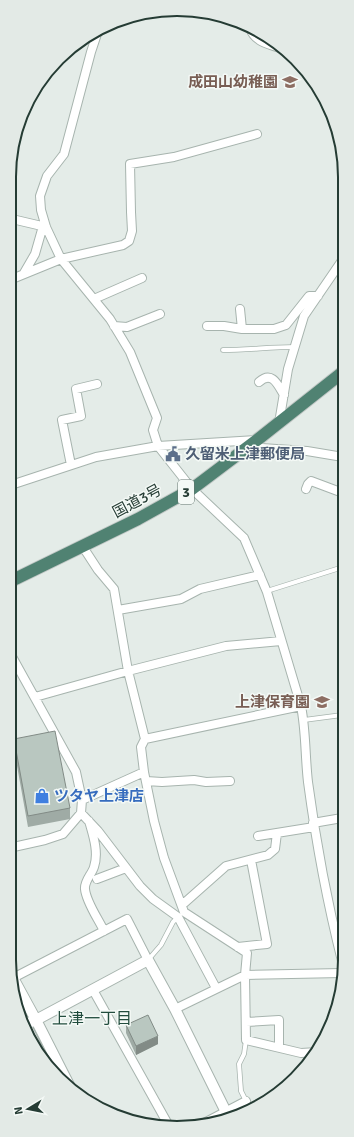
<svg xmlns="http://www.w3.org/2000/svg" width="354" height="1137" font-family="Signika,'Noto Sans JP',sans-serif">
	<style>
		.lines { fill: none; stroke-linecap: round; stroke-linejoin: round }
		.service-casing { stroke: #a7b4ae; stroke-width: 5.5 }
		.minor-casing { stroke: #a7b4ae; stroke-width: 10 }
		.tertiary-casing { stroke: #a7b4ae; stroke-width: 12 }
		.trunk-casing { stroke: #c2c8c6; stroke-width: 14 }
		.service { stroke: #fff; stroke-width: 4 }
		.minor { stroke: #fff; stroke-width: 8 }
		.tertiary { stroke: #fff; stroke-width: 10 }
		.trunk { stroke: #508272; stroke-width: 12 }
		.wall { fill: #9faba5 }
		.shaded-wall { fill: #828b86 }
		.building { fill: #b9c7c0; stroke: #828b86 }
		.labels { text-anchor: middle; dominant-baseline: central; stroke-width: 3; stroke-linejoin: round; paint-order: stroke }
		.shield { fill: #f4f9f6; stroke: #63756e; stroke-width: 1 }
		.shield-label { font-size: 14px; font-weight: bold; fill: #253c34 }
		.education-label { font-size: 15px; font-weight: bold; fill: #785e54; stroke: #f4f9f6; text-anchor: end }
		.service-label { font-size: 15px; font-weight: bold; fill: #4e5e75; stroke: #f4f9f6; text-anchor: start }
		.street-label { font-size: 15px; fill: #253c34; stroke: #f4f9f6 }
		.shop-label { font-size: 15px; font-weight: bold; fill: #366cbe; stroke: #f4f9f6; text-anchor: start }
		.neighbourhood-label { font-size: 16px; fill: #224d3e; stroke: #f4f9f6 }
		.rim { fill: none; stroke: #253c34; stroke-width: 2 }
	</style>
	<rect width="100%" height="100%" fill="#e4ece8"/>
	<g class="lines">
		<g class="service-casing">
			<path id="service" d="M223,350C247,350 271,347 295,347
				M267,591L343,567
				M304,720L342,715
				M148,960L161,945L173,922L178,917
				M246,1040L244,1054L239,1064L241,1091L246,1101"/>
		</g>
		<g class="minor-casing">
			<path id="minor" d="M98,31L91,52L64,154L47,176L40,196L41,210L46,227L61,259L110,319L130,352L157,418L153,430L158,446L192,489L244,538L267,592L301,706C306,731 305,756 308,782C316,842 327,902 342,961
				M12,219L46,227
				M24,273L35,254L43,226
				M12,279L61,259L123,245L129,241L132,231L131,212L130,164L174,157L257,134
				M94,299L142,278
				M240,309L242,329H274L286,325L309,296H318
				M114,326L127,327L160,314
				M207,326H224L242,329
				M259,382C272,370 278,385 284,395
				M279,423L288,369L304,316L343,259
				M247,447L307,451L343,457
				M71,465L62,420L81,416L76,389L97,384
				M11,485L96,457L158,446L257,440
				M306,489L308,484L311,481L343,493
				M343,500V498
				M83,547L98,570L114,589L128,671L145,739L141,747L144,772L154,821L164,858L184,912L247,953L245,975L246,1040L301,1053L317,1052
				M118,610L181,599L200,589L260,575
				M35,697L128,671L226,646L281,641
				M145,739L301,706
				M146,781L162,782L194,780L206,782L230,781
				M82,800L144,772
				M81,813L98,831L140,886L153,899L178,917L216,988
				M89,821C93,835 99,852 94,867C92,874 84,881 85,889C86,902 99,920 104,931
				M313,823L342,818
				M258,836L314,827
				M9,848L45,840L63,834L81,813L82,800L76,772L10,653
				M97,879L126,868
				M182,905L226,866L268,855L275,849L277,833
				M238,947L267,944L251,860
				M13,978L127,919L148,960
				M93,990L169,1126
				M175,1009L245,975L342,973
				M246,1022L279,1020V1047
				M204,1123L246,1101"/>
		</g>
		<g class="tertiary-casing">
			<path id="tertiary" d="M251,28C256,42 270,43 282,48
				M12,976L36,1020L69,1085
				M20,1014L39,1052
				M23,1025L36,1020L148,960L175,1009L229,1118"/>
		</g>
		<g class="trunk-casing">
			<path id="trunk" d="M11,581L138,519L192,489L257,440L343,372"/>
		</g>
		<use href="#service" class="service"/>
		<use href="#minor" class="minor"/>
		<use href="#tertiary" class="tertiary"/>
		<use href="#trunk" class="trunk"/>
	</g>
	<path class="wall" d="M14,739L70,808V819L28,827L14,749Z
		M126,1025L158,1044L136,1055L126,1033Z"/>
	<path class="shaded-wall" d="M158,1036V1044L136,1055V1046Z"/>
	<path class="building" d="M55,731L70,808L28,816L14,739Z
		M148,1015L158,1036L136,1046L126,1025Z"/>
	<defs>
		<g id="school-bare" transform="scale(1.2)"><path d="M0-5L7-2L0 1L-7-2ZM-4 1L0 2.5L4 1V4Q0 6-4 4Z" fill="#8d6e63" stroke="#f4f9f6" stroke-width="2.5" paint-order="stroke"/></g>
		<g id="civic-bare" transform="scale(1.2)"><path d="M-.6-6.5H3V-4.5H.6V-3L4-1V1h2V6H-6V1h2V-1L-.6-3ZM-1.2 2.5V6h2.4V2.5Z" fill="#5c6f8a" stroke="#f4f9f6" stroke-width="2.5" paint-order="stroke"/></g>
		<g id="shop-bare" transform="scale(1.2)"><path d="M-5-2.5h2.3a2.7 3.5 0 0 1 5.4 0H5L5.5 6h-11ZM-1.5-2.5h3a1.5 2.3 0 0 0-3 0Z" fill="#3f7fe0" stroke="#f4f9f6" stroke-width="2.5" paint-order="stroke"/></g>
	</defs>
	<g fill-rule="evenodd">
		<use href="#school-bare" x="290" y="82"/>
		<use href="#civic-bare" x="173" y="454"/>
		<use href="#school-bare" x="322" y="702"/>
		<use href="#shop-bare" x="42" y="796"/>
	</g>
	<g class="labels">
		<rect class="shield" x="178" y="480" width="16" height="24" rx="3"/>
		<g class="shield-label">
			<text x="186" y="492">3</text>
		</g>
		<g class="education-label">
			<text x="278" y="82">成田山幼稚園</text>
			<text x="310" y="702">上津保育園</text>
		</g>
		<g class="service-label">
			<text x="185" y="454">久留米上津郵便局</text>
		</g>
		<g class="street-label">
			<text transform="translate(137 501) rotate(-28)">国道3号</text>
		</g>
		<g class="shop-label">
			<text x="54" y="796">ツタヤ上津店</text>
		</g>
		<g class="neighbourhood-label">
			<text x="92" y="1019">上津一丁目</text>
		</g>
	</g>
	<path d="M0 0H354V1137H0ZM177 16H177A161 161 0 0 1 338 177V960A161 161 0 0 1 177 1121H177A161 161 0 0 1 16 960V177A161 161 0 0 1 177 16Z" fill="#e3eae6" fill-rule="evenodd"/>
	<path class="rim" d="M177 16H177A161 161 0 0 1 338 177V960A161 161 0 0 1 177 1121H177A161 161 0 0 1 16 960V177A161 161 0 0 1 177 16Z"/>
	<g transform="translate(28 1109) rotate(260)" stroke="#f4f9f6" stroke-width="3" paint-order="stroke">
	<path d="M0-3L7 15L0 10L-7 15Z" fill="#253c34"/>
	<text y="-6" font-size="11" font-weight="bold" text-anchor="middle" fill="#253c34">N</text>
	</g>
</svg>
